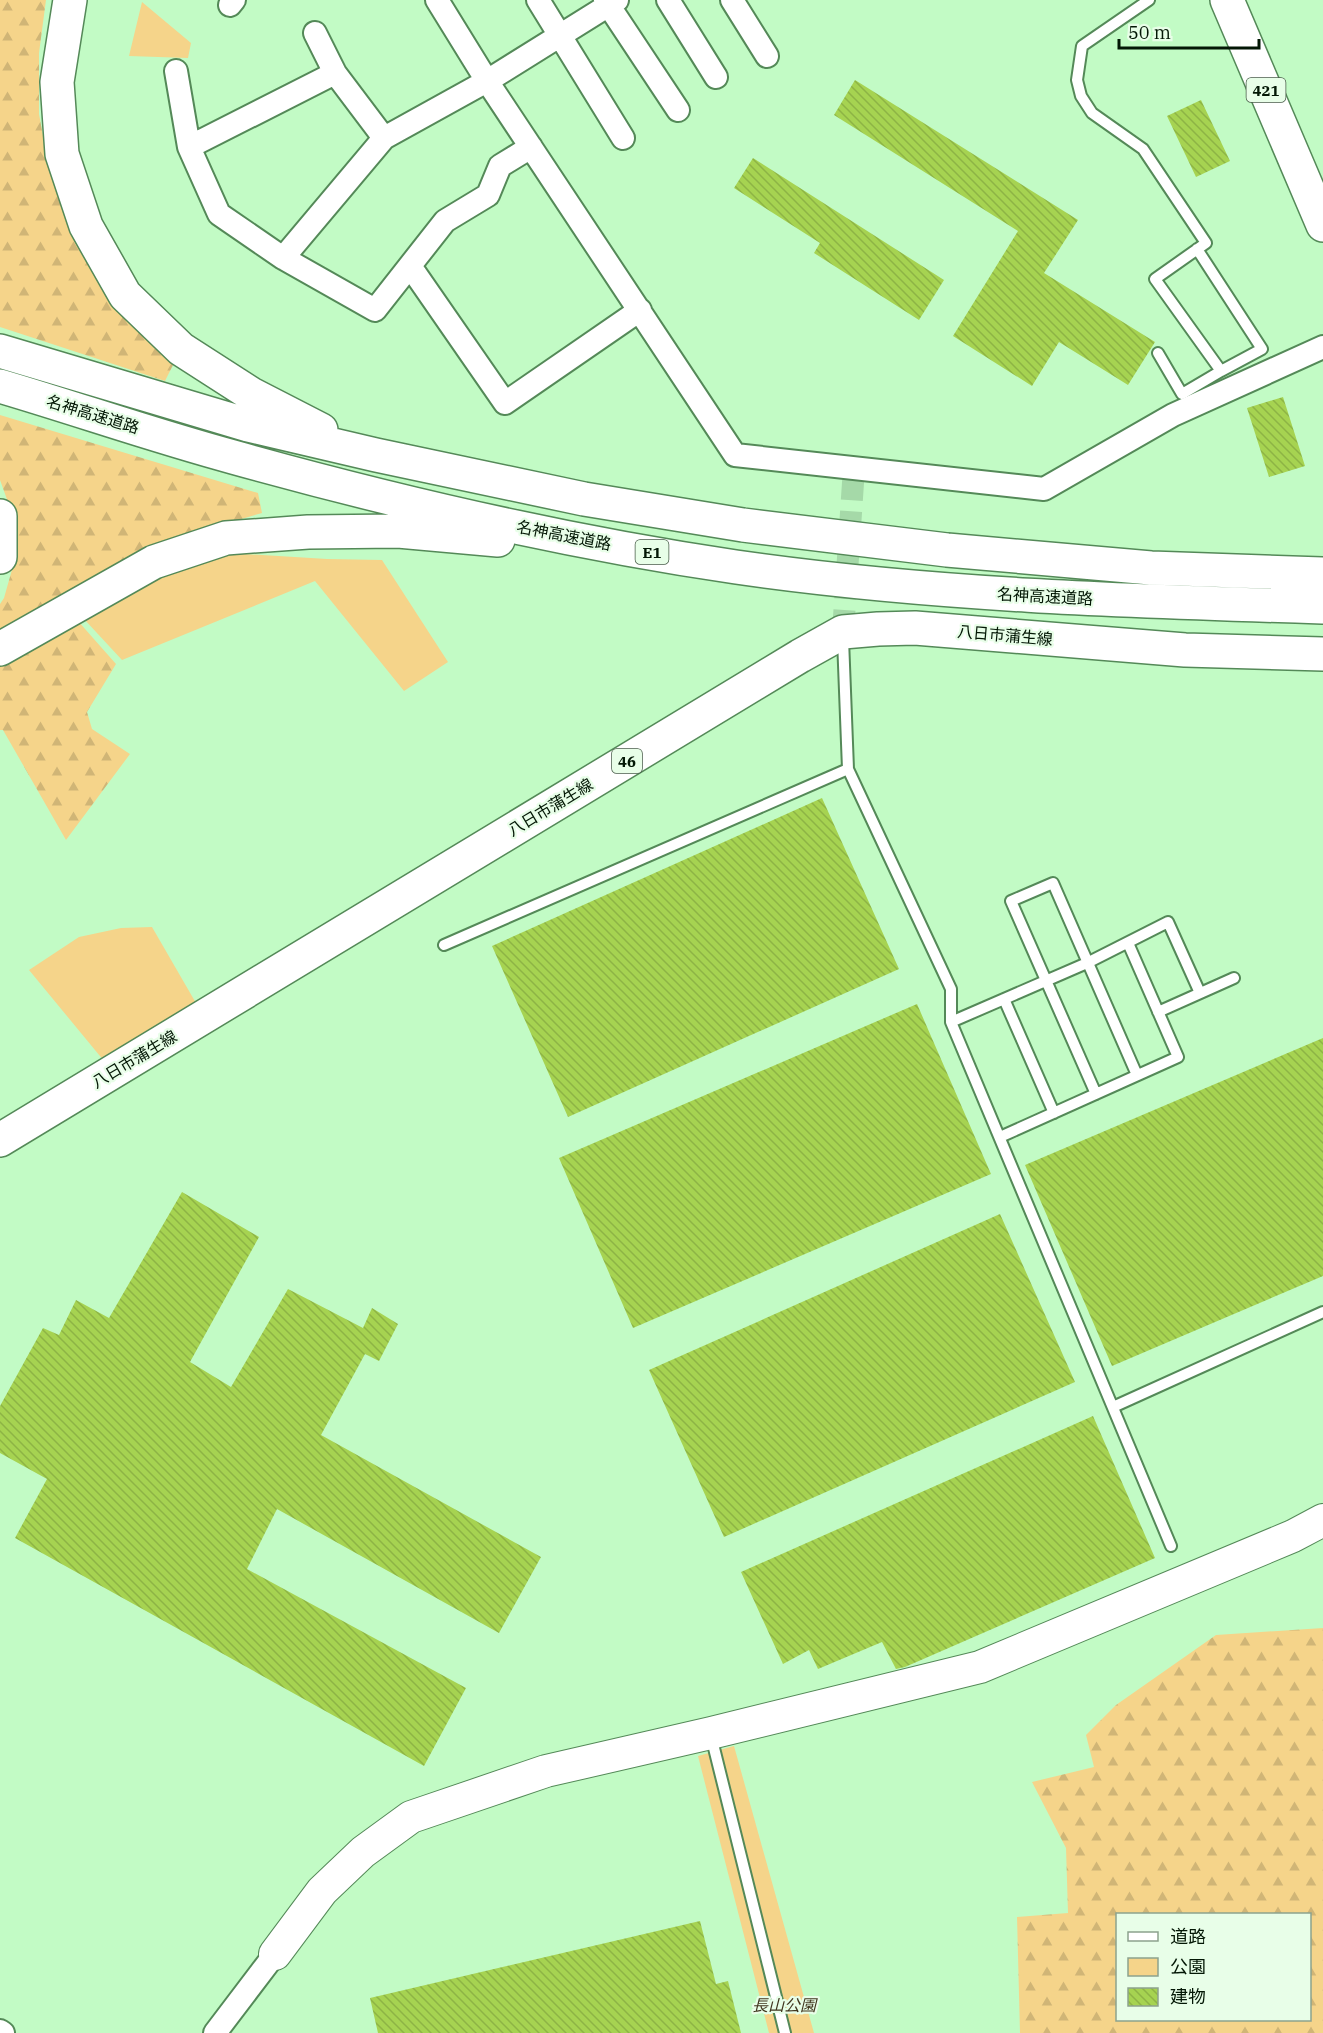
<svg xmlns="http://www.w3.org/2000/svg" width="1323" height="2033" font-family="'IBM Plex Serif','Noto Sans JP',serif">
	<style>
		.green { fill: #f5d48a }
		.forest { fill: url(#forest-firs); fill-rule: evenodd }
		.building { fill: url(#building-back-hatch) }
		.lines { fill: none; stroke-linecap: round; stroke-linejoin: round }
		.street-tunnel { stroke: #a5d9a8; stroke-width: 22; stroke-dasharray: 22 11; stroke-linecap: butt }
		.lane-casing { stroke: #548958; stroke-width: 14 }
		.street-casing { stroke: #548958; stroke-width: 26 }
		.secondary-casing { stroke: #548958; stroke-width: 34 }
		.primary-casing { stroke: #548958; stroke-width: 36 }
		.highway-casing { stroke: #548958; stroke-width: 36 }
		.lane { stroke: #fff; stroke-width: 10 }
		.street { stroke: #fff; stroke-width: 22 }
		.secondary { stroke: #fff; stroke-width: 32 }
		.primary { stroke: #fff; stroke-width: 33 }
		.highway { stroke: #fff; stroke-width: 33 }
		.labels { text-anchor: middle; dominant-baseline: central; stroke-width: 4.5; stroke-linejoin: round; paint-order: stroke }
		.shield { fill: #e8fee8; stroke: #485c49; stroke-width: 1.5 }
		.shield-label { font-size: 15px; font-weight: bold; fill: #031705 }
		.street-label { font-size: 16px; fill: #031705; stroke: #e8fee8 }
		.park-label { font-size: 16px; font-style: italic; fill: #41361f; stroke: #e8fee8 }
	</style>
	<defs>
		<pattern id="forest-firs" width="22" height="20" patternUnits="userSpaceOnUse" patternTransform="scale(1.5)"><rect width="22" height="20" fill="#f5d48a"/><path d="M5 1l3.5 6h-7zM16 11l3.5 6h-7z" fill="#d0b576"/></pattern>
		<pattern id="building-back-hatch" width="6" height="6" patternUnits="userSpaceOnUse" patternTransform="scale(1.5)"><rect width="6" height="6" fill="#a6d351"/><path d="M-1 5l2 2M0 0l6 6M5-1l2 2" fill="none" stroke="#8db445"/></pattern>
	</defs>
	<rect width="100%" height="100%" fill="#c2fbc5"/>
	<path class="green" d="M142,2L191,43L188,58L129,56Z
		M227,553L327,559L382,560L448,662L404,691L315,581L122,660L84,619L163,575Z
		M152,927L200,1010L109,1067L29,970L79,937L121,928Z
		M734,1746L814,2033H769L698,1756Z"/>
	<path class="forest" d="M0,0H46L39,53V114L49,168L76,242L176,359L165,381L0,327Z
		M0,415L258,493L262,513L186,535L0,636V604L4,598L15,559L13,516L0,480Z
		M78,621L116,664L87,712L92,729L130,754L66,840L3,730H0V658Z
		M1323,1628V2033H1020L1017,1917L1068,1913L1066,1848L1032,1782L1094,1767L1086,1735L1116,1705L1216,1635ZM1118,1914H1310V2020H1118Z"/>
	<path class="building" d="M855,80L1078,220L1044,273L1155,342L1128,385L1059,342L1032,386L953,336L1018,231L834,115Z
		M1201,100L1230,161L1196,177L1167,116Z
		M753,158L944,280L919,320L814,253L820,243L734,188Z
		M1283,397L1305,466L1269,477L1247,408Z
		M822,798L899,969L568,1117L492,946Z
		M917,1004L991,1174L633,1328L559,1158Z
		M1323,1038V1276L1112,1366L1025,1165Z
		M182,1192L259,1237L190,1362L231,1387L288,1289L363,1328L372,1308L398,1324L379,1361L365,1354L321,1435L541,1557L499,1633L277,1509L247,1569L466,1688L424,1766L15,1538L47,1479L0,1453V1406L43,1328L59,1335L76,1300L109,1318Z
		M1000,1214L1075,1382L724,1537L649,1370Z
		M1093,1416L1155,1558L905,1667L896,1669L882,1642L818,1669L809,1650L783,1664L741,1572Z
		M700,1921L716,1984L728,1981L741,2033H378L370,1998Z"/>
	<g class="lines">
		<path class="street-tunnel" d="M843,632L854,468"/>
		<g class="lane-casing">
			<path id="lane" d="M1149,0L1082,46L1077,80L1081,96L1092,113L1143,149L1206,243L1155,279L1221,371L1262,349L1197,249
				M1158,353L1182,394L1221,371
				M848,769L951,989V1022L1171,1546
				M444,945L848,769L843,639
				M1004,999L1054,1113
				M1158,1012L1234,978
				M951,1022L1087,963L1168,922L1200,993
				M1096,1094L1011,901L1053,883L1137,1075
				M1000,1137L1178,1057L1128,943
				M1113,1407L1323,1312
				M711,1736L785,2033"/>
		</g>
		<g class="street-casing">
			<path id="street" d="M437,0L487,81L735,455L1044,489L1173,415L1323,347
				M538,0L623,138
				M605,0L678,110
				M668,0L716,77
				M732,0L767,56
				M230,5L234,0
				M315,33L335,73L384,138
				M176,71L189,147L219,214L283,258L375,310L445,221L488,195L500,166L531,147
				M189,147L335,73
				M283,258L384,138L487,81L617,0
				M410,266L505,403L640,310
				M0,2031L3,2033
				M215,2033L275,1954"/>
		</g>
		<g class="secondary-casing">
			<path id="secondary" d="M275,1954L322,1891L363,1852L411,1817L546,1771L711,1733L980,1667L1293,1536L1323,1520"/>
		</g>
		<g class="primary-casing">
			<path id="primary" d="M0,1140L800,656L843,632L878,629L915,628L1185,650L1323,654"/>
		</g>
		<g class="highway-casing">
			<path id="highway" d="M70,0L57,82L62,154L86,226L125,295L181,349L251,394L321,430
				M1227,0L1323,225
				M0,351L248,425L376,455L584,499L743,525L947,550L1151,568L1323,574
				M0,386C78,409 155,436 233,457C398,503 566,542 736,567C930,595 1127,601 1323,607
				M0,516V557
				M0,649L154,562L226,538L308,532L398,531L498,540"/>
		</g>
		<use href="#lane" class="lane"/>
		<use href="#street" class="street"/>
		<use href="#secondary" class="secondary"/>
		<use href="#primary" class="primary"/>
		<use href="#highway" class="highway"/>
	</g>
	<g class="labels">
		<g class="shield">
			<rect x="1246.5" y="78" width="39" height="24" rx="4.5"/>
			<rect x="635.5" y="540" width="33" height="24" rx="4.5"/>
			<rect x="612" y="749" width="30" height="24" rx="4.5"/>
		</g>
		<g class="shield-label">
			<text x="1266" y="90">421</text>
			<text x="652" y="552">E1</text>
			<text x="627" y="761">46</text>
		</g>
		<g class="street-label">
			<text transform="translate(93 414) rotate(17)">名神高速道路</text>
			<text transform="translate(564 535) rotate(11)">名神高速道路</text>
			<text transform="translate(1045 596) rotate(3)">名神高速道路</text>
			<text transform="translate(1005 635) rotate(5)">八日市蒲生線</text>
			<text transform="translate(550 807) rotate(-31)">八日市蒲生線</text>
			<text transform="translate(134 1059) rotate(-31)">八日市蒲生線</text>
		</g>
		<g class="park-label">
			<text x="784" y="2005">長山公園</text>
		</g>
	</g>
	<rect x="1116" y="1913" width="195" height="108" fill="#e8fee8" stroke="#8ca28d" stroke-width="1.5"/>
	<rect x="1128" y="1932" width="30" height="9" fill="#ffffff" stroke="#8ca28d" stroke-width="1.5"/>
	<text x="1170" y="1943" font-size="18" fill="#031705">道路</text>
	<rect x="1128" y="1958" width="30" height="18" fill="#f5d48a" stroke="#8ca28d" stroke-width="1.5"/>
	<text x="1170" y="1973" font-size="18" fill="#031705">公園</text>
	<rect x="1128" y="1988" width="30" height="18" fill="url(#building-back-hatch)" stroke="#8ca28d" stroke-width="1.5"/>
	<text x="1170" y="2003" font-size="18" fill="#031705">建物</text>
	<path d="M1119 39v9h140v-9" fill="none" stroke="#031705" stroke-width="3"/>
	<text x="1128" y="39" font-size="18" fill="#031705" stroke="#e8fee8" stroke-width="4.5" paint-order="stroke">50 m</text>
</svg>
